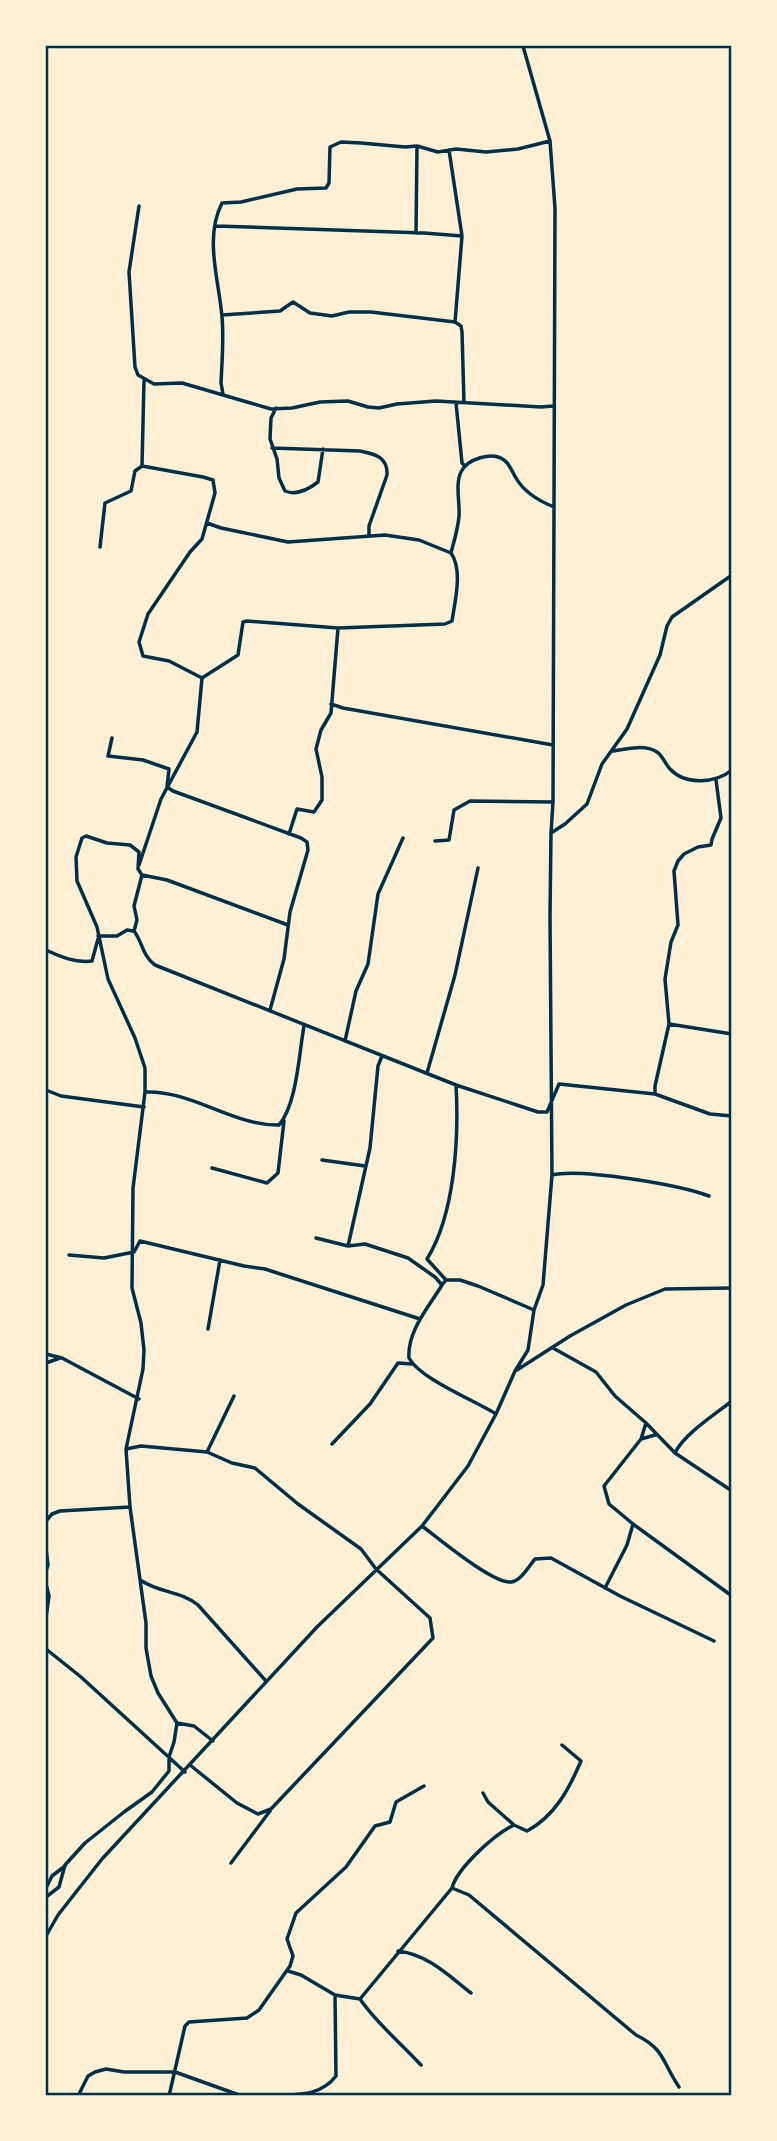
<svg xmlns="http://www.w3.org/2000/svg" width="777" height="2141" font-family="Cabin,sans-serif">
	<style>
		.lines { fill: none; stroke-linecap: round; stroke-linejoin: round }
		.minor { stroke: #003049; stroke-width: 3.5 }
		.neatline { fill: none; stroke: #003049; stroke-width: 2.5 }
	</style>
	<rect width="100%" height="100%" fill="#fdf0d5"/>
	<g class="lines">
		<path class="minor" d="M449,150L462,236L455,322
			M139,206L129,272L135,367L138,375L154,384L182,383L271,409L292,408L320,402L348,401L368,407L379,408L397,404L436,401L541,407L553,406
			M216,226L424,233L462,236
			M416,233L417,146
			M222,315L280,311L293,302L310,313L332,316L349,312H371L455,322L461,326L462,332L464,403
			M144,381L142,466L203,477L213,480L215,493L202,539L190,552L148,614L139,642L143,656L169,661L202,678
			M223,394L221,383C222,361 224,339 222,317C219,280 204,238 222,203L241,202L297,189L326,188L329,183L330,147L341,142L361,143L405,147L417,146L438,152L456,149L486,152L518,149L550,141
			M456,403L462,463L465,466
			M276,408L271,418L270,439L277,459L279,478L285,491C297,496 309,489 318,482L323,449
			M272,448L360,451C375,454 388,457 387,475L369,526V535
			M207,523L221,528L288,542L385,535L419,540L451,553
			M100,547L105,503L131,491L135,471L142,466
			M202,678L238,655L243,622L247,621L338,628L445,624L452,621C455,601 463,570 451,553C454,541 458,529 459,516C460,503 455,484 461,472C467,459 492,451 504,460C510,464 512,472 516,478C524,492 539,501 554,507
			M331,704L343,708L553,745
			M112,738L108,756L143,760L169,769L167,787L173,791L301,838L307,842L308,850L290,912L284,959L270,1010
			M613,751C625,749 645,744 657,752C663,756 665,764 670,769C686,786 716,783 732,770
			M551,833L565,824L587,804L602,764L627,729L660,655L667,626L672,617L732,575
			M289,834L297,809L314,812L322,800V777L316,749L321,730L331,713L338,628
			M435,841L449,840L454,810L470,801L553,802
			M139,865L161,799L197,732L202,678
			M142,875L167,880L288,925
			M134,931C143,943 142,955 155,965L456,1085L538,1112H547L559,1084L655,1094L710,1114L732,1116
			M98,936H117L127,930L133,931
			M46,950C61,957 75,963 92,961L98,939
			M669,1024L732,1034
			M345,1041L356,991L368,964L378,894L403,838
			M427,1073L455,975L478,868
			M46,1090L61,1096L144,1107
			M145,1092C192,1090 233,1126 279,1125C297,1104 299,1053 304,1026
			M655,1094V1086L669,1024L665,979L671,942L678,925L674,871L678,861L684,854L698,847L711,845L712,839L721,818L716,780
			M322,1160L365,1166
			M212,1168L267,1183L278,1173L284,1121
			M552,1175C581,1168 680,1185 709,1196
			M316,1238L348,1246L365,1244L408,1258L435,1277L442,1285L446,1280H460L478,1286L534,1310
			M348,1246L370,1148L378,1066L382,1056
			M69,1255L104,1258L134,1252L140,1241L244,1266L265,1269L420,1319
			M446,1280L427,1259C455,1214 459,1138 456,1085
			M442,1285C429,1307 407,1331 409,1358C420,1379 474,1400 496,1414
			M208,1329L220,1260
			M553,1348L596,1372L615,1396L646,1423L675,1453L732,1491
			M46,1354L62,1358L139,1399
			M46,1363L60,1358
			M517,1370L570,1336L626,1305L665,1289L732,1288
			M646,1423L641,1439L604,1486L609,1504L633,1524L732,1596
			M641,1439L655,1435
			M332,1444L370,1404L398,1363L412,1364
			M126,1449L141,1446L207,1452L232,1463L255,1468L298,1504L361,1549L376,1569L430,1618L433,1638L271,1809L258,1814L237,1803L190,1765
			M207,1452L234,1396
			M675,1453C683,1435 715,1414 732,1401
			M46,1521L52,1514L60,1511L130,1507
			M422,1526C438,1538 493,1584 511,1582C521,1581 529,1566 535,1559L551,1558L620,1596L714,1641
			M46,1549L48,1565L46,1571
			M142,1581C160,1593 181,1591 198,1605L266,1681
			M46,1584L49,1596L46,1618
			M605,1588L627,1545L633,1524
			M46,1649L81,1677L185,1772
			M177,1723L194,1726L213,1741
			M483,1793L488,1802L514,1825
			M231,1863L270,1811
			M46,1888L52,1876L65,1866
			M452,1888L469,1895L636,2035C665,2049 662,2062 679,2087
			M46,1897L59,1887L65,1865L85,1843L124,1812L152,1792L169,1771V1757L174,1742L177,1723L158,1693L151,1676L146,1648V1623L130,1507L126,1449L143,1369L144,1350L141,1323L132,1288L133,1188L145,1092V1068L135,1038L108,979L97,927L77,881L76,857L82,838L86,836L107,843L130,845L139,852L138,869L142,875L134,906L137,920L134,931
			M46,1936L58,1915L102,1859L317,1627L422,1526L468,1466L496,1414L515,1371L528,1350L534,1310L543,1285L552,1175L550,916L551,833L553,802L555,208L550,141L523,46
			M398,1951C427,1954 449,1976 471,1993
			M288,1971L301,1975L335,1995L360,1999C377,2024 401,2043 421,2065
			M360,1999L452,1888C457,1868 495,1834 514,1825L527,1831C555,1816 569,1789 581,1761L562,1745
			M78,2096L88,2076L95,2072L106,2069L124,2072H175L242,2096
			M169,2096L185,2026L189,2022L247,2018L259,2010L290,1966L293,1956L287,1939L296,1913L346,1867L375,1826L390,1822L396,1802L424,1786
			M272,2096C296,2094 320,2097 336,2076L335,1995"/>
	</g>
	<rect width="777" height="2141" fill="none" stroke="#fdf0d5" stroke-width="94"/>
	<rect x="47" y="47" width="683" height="2047" class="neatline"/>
</svg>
